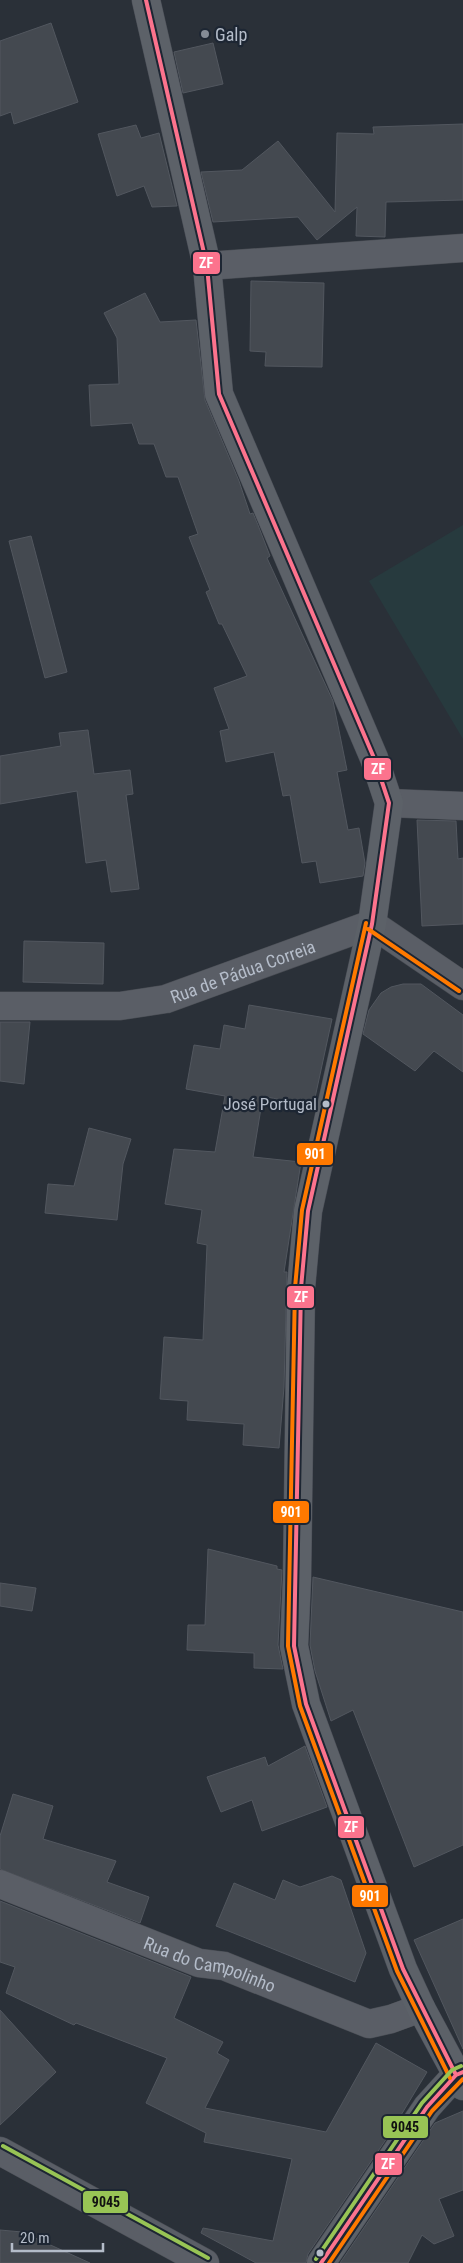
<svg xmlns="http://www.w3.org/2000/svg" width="463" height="2263" font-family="'Roboto Condensed',sans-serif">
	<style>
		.green { fill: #273a3e }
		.building { fill: #444950; stroke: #52575f }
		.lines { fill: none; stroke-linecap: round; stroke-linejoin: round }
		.minor-casing { stroke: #484c53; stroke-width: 29 }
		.major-casing { stroke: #484c55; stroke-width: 29 }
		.minor { stroke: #5a5e66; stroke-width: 28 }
		.major { stroke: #5c6168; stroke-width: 28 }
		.bus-1-casing { stroke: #1d2633; stroke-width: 8 }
		.bus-2-casing { stroke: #1d2633; stroke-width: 8 }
		.bus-3-casing { stroke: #1d2633; stroke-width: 8 }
		.bus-1 { stroke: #fc738d; stroke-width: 4 }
		.bus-2 { stroke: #ff7900; stroke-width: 4 }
		.bus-3 { stroke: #98c455; stroke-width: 4 }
		.poi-dot { fill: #848b96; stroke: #1d2633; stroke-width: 2 }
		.bus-dot { fill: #b4bcc9; stroke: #1d2633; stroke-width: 2 }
		.labels { text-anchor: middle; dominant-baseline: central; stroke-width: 4.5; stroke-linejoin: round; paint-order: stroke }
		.bus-label { font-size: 17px; fill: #b4bcc9; stroke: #1d2633; text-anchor: end }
		.poi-label { font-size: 18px; fill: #b4bcc9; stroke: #1d2633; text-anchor: start }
		.street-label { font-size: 18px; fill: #b4bcc9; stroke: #1d2633 }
		.line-badge { stroke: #1d2633; stroke-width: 2 }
		.badge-label { font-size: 14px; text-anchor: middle; font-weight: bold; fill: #fff }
		.pale-badge-label { font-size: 14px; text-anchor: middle; font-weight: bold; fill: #111 }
	</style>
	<rect width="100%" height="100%" fill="#2a3038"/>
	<path class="green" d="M463,525V739L369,581Z"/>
	<path class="building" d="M51,23L78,102L14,124L11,112L0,116V41Z
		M213,43L223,84L183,93L174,52Z
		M463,124V200L386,202L385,237L356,236L357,207L317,240L298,217L213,222L201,172L242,170L278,141L335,212L337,133L374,134L373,127Z
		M136,125L141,138L159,133L177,206L152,207L144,186L117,196L98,134Z
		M251,281L324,283L322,367L265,366L266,352L250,351Z
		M145,293L160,322L196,320L205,400L239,481L250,514L253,513L258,525L270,556L267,558L333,701L347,770L337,772L348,830L359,828L365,863L363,876L320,883L316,861L302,863L290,795L283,796L274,752L226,762L220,731L229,729L214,688L247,676L222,624H219L206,592L210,590L189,537L198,534L178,477H166L154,444H139L132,423L91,426L89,385L119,384L117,338L104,313Z
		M31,536L67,672L45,678L9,541Z
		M88,730L94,774L130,770L133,794L126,795L139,889L111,892L106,860L86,863L77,791L0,804V756L61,746L59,733Z
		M417,820L456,821L458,859L463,858V924L422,926Z
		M24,941L104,943L103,984L23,982Z
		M403,984H421L463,1015V1072L434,1051L415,1071L363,1034L369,1010L381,993L391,987Z
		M249,1005L332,1019L313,1107L263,1096L253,1157L301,1162L284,1272H287L284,1387L279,1448L243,1445L244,1424L187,1420L188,1401L160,1399L164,1337L203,1340L207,1245L197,1243L202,1210L165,1204L174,1149L215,1152L225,1096L186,1089L194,1045L220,1049L224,1025L245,1029Z
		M0,1022H30L24,1084L0,1081Z
		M89,1128L131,1139L123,1164L117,1220L45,1213L48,1184L74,1186Z
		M208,1549L277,1566V1569L282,1570L278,1645L283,1669L254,1668V1653L187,1650L188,1625H205Z
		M313,1577L463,1612V1845L414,1867L353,1710L331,1721L315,1671L310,1645Z
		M0,1583L36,1588L32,1611L0,1606Z
		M305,1746L327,1807L262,1831L252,1800L221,1812L207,1777L265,1757L268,1766Z
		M13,1794L53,1806L43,1839L116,1861L107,1882L149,1897L140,1923L0,1869V1836Z
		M332,1876L341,1880L366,1953L355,1982L216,1926L234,1883L275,1900L283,1880L300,1887Z
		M0,1901L191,1977L174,2018L223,2042L217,2053L229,2060L205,2108L326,2132L376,2043L427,2072L389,2135L308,2254L306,2263H256L201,2233L203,2228L273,2241L292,2159L204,2142L206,2133L146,2103L167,2058L76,2023L74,2025L6,1993L15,1967L0,1962Z
		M463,1919V2049L414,1940Z
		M0,2010L56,2072L0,2125Z
		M463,2111V2190L439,2199L454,2236L434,2244L422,2235L408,2263H340L435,2123Z
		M0,2230L22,2232L90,2263H0Z"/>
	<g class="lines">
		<g class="minor-casing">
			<g id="minor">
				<path d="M207,266L463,248"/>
				<path d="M389,803L463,806"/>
				<path id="s1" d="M0,1006H120L166,999L372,924L463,986"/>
				<path id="s2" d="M0,1884L199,1963L224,1966L369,2024L391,2019L421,2008"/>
				<path d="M0,2151L205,2263"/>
			</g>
		</g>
		<g class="major-casing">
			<path id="major" d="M146,0L207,266L219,394L374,758L389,803L372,924L308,1211L301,1288L297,1579L294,1646L306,1704L403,1969L421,2008L463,2086
				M321,2263L427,2107L456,2075"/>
		</g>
		<use href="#minor" class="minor"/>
		<use href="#major" class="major"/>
		<g class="bus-1-casing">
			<path id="bus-1" d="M146,0L207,266L219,394L374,758L389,803L372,924L308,1211L301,1288L294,1646L306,1704L403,1969L456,2075
				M321,2263L427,2107L456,2075L463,2072"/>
		</g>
		<g class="bus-2-casing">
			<path id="bus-2" d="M366,923L302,1210L295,1288L288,1646L300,1706L397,1971L450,2078
				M368,929L459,991
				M329,2263L432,2111L463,2079"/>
		</g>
		<g class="bus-3-casing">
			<path id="bus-3" d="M3,2146L208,2258
				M316,2259L422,2103L452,2070L461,2066"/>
		</g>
		<use href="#bus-1" class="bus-1"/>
		<use href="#bus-2" class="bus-2"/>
		<use href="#bus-3" class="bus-3"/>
	</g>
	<circle class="poi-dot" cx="205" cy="34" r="5"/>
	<g class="bus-dot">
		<circle cx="326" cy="1104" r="4.5"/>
		<circle cx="320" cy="2253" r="4.5"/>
	</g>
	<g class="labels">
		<g class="bus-label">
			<text x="317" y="1104">José Portugal</text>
		</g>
		<g class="poi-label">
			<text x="215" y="34">Galp</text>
		</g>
		<g class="street-label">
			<text stroke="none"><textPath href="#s1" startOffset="248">Rua de Pádua Correia</textPath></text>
			<text stroke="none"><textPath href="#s2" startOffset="225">Rua do Campolinho</textPath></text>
		</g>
	</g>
	<g class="line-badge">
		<rect x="192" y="251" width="29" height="24" rx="5" fill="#fc738d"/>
		<rect x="363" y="757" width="29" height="24" rx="5" fill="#fc738d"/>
		<rect x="296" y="1142" width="38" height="24" rx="5" fill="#ff7900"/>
		<rect x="286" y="1285" width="29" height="24" rx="5" fill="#fc738d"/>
		<rect x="272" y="1500" width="38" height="24" rx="5" fill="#ff7900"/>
		<rect x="337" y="1815" width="28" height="24" rx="5" fill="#fc738d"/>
		<rect x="351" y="1884" width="38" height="24" rx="5" fill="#ff7900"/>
		<rect x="382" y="2115" width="47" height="24" rx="5" fill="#98c455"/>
		<rect x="374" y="2152" width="29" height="24" rx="5" fill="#fc738d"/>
		<rect x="82" y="2190" width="47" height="24" rx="5" fill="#98c455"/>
	</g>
	<g class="badge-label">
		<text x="206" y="268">ZF</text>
		<text x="378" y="774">ZF</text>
		<text x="315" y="1159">901</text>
		<text x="301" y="1302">ZF</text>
		<text x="291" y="1517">901</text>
		<text x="351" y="1832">ZF</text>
		<text x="370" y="1901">901</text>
		<text x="388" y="2169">ZF</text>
	</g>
	<g class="pale-badge-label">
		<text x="405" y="2132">9045</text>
		<text x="106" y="2207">9045</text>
	</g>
	<path d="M12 2243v8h91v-8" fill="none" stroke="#b4bcc9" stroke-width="2.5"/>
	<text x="20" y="2243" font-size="15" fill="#b4bcc9" stroke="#1d2633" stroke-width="4" paint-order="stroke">20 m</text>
</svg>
